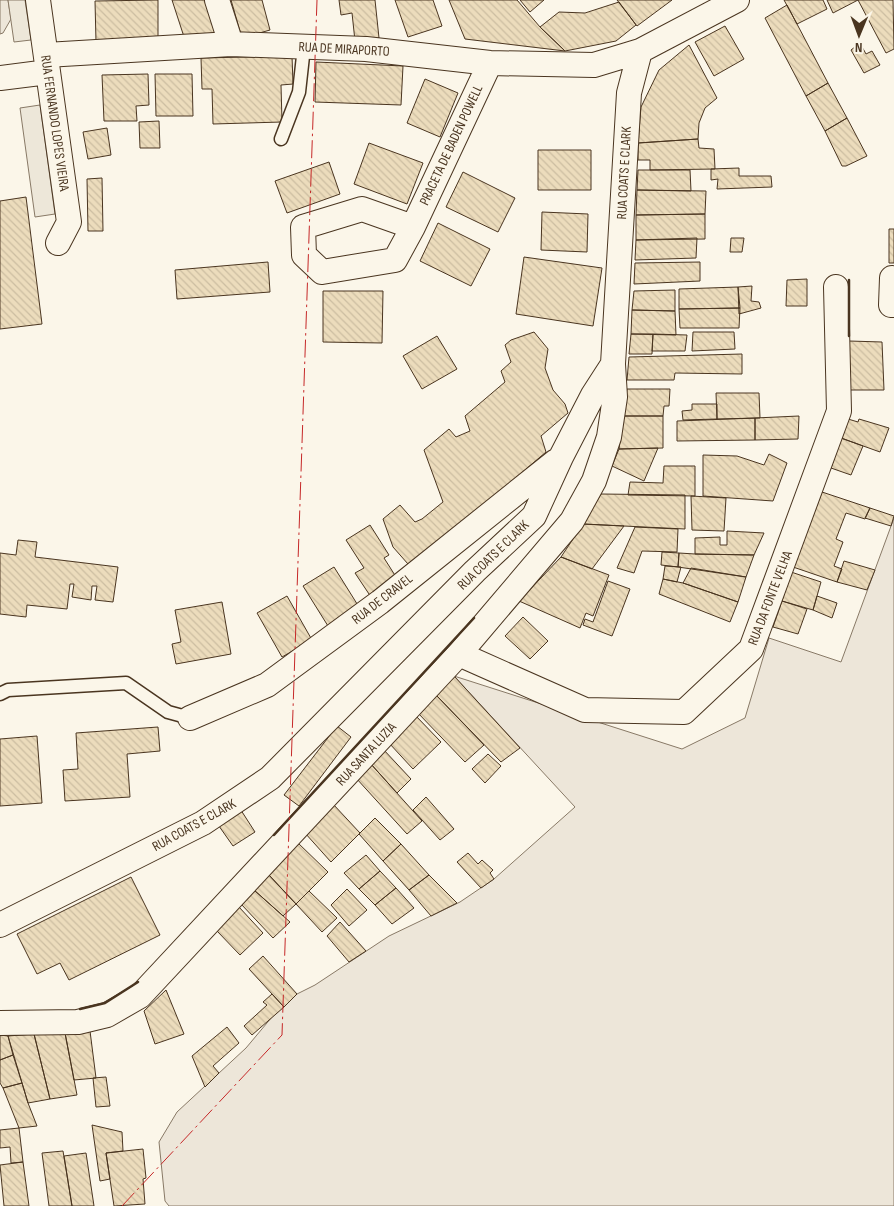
<svg xmlns="http://www.w3.org/2000/svg" width="894" height="1206" font-family="'Sofia Sans Condensed',sans-serif">
	<style>
		.green { fill: #ede6d9; stroke: #887966 }
		.parking { fill: #ede7d9; stroke: #887966 }
		.building { fill: url(#building-back-hatch); stroke: #4a3520 }
		.lines { fill: none; stroke-linecap: round; stroke-linejoin: round }
		.lane-casing { stroke: #4a3520; stroke-width: 15 }
		.street-casing { stroke: #4a3520; stroke-width: 26 }
		.lane { stroke: #fbf6e9; stroke-width: 12 }
		.street { stroke: #fbf6e9; stroke-width: 24 }
		.wall { stroke: #4a3520; stroke-width: 2.5 }
		.power { stroke: #c62828; stroke-width: 1; stroke-dasharray: 18 4 2.5 4; stroke-linecap: butt }
		.labels { text-anchor: middle; dominant-baseline: central; stroke-width: 4; stroke-linejoin: round; paint-order: stroke }
		.street-label { font-size: 14px; fill: #4a3520; stroke: #fbf6e9 }
	</style>
	<defs>
		<pattern id="building-back-hatch" width="6" height="6" patternUnits="userSpaceOnUse" patternTransform="scale(1.25)"><rect width="6" height="6" fill="#ecdcbc"/><path d="M-1 5l2 2M0 0l6 6M5-1l2 2" fill="none" stroke="#ccbda1"/></pattern>
	</defs>
	<rect width="100%" height="100%" fill="#fbf6e9"/>
	<path class="green" d="M0,0H8L11,19L3,33L0,34Z
		M894,518V1206H169L165,1201L159,1142L177,1112L246,1048L272,1017L297,994L315,985L389,936L460,902L494,879L575,807L454,676L682,749L745,718L769,638L841,662Z"/>
	<path class="parking" d="M8,0H25L31,40L14,42Z
		M40,105L55,214L35,217L20,108Z"/>
	<path class="building" d="M158,0V41L96,42L95,1Z
		M172,0H209L219,32L186,43Z
		M231,0H262L270,30L242,38Z
		M339,0H375L379,38L355,41L352,13L341,15Z
		M395,0H433L442,26L408,37Z
		M449,0H517L540,27L565,51L465,39Z
		M520,0H544L530,12Z
		M617,0H672L637,26Z
		M784,0H823L827,9L797,24Z
		M827,0H858L833,13Z
		M858,0H893L894,49L886,53Z
		M619,2L636,25L616,41L565,51L540,27L559,12L585,13Z
		M787,5L828,83L806,96L765,18Z
		M725,26L744,59L714,76L695,42Z
		M860,43L866,54L872,51L880,65L864,73L851,50Z
		M689,45L717,98L705,108L699,123L698,139L638,143L641,107L659,70Z
		M292,56L293,84L281,85L282,122L213,124L212,89H202L201,58Z
		M316,62L403,66L401,105L315,102Z
		M148,74L149,105L136,106L137,121H104L102,75Z
		M155,74H192L193,116H156Z
		M425,79L458,93L440,137L407,123Z
		M828,83L847,118L825,131L806,96Z
		M847,118L867,156L846,166H842L825,131Z
		M159,121L160,148H140L139,122Z
		M107,128L111,155L88,159L83,132Z
		M698,139L699,148L714,149L715,169L650,170V160H638V143Z
		M369,143L423,163L407,204L354,184Z
		M538,150H591V190H538Z
		M329,162L340,194L287,213L275,181Z
		M739,168V176H771L772,187L717,189L718,179L711,180V169Z
		M638,170H690L691,191L637,190Z
		M463,172L515,198L498,232L446,207Z
		M102,178L103,231H88L87,179Z
		M637,190L706,191L705,214L636,215Z
		M26,197L42,324L0,329V201Z
		M542,212L588,214L587,252L541,250Z
		M705,214V239L636,240V215Z
		M438,223L490,249L471,286L420,261Z
		M889,229H894V263H889Z
		M697,238L696,258L635,260L636,240Z
		M731,238H744L742,252H730Z
		M524,257L602,268L593,326L516,314Z
		M268,262L270,292L177,299L175,270Z
		M700,262V281L634,284L635,263Z
		M807,279V306H786L787,280Z
		M752,286L751,301L759,302L761,308L739,314L738,287Z
		M738,287L740,308L679,309V289Z
		M675,290V311L632,310L634,291Z
		M323,291H383L382,343L323,342Z
		M740,308L739,328H680L679,309Z
		M632,310L675,311L676,335L631,334Z
		M534,332L548,349L545,368L553,390L565,404L568,413L541,436L546,452L420,560L408,564L393,547L383,519L400,505L415,522L422,519L443,502L424,450L449,429L456,437L470,431L465,416L505,382L501,371L511,362L505,345L511,340Z
		M693,332H734L735,349L692,351Z
		M631,334H653L652,354H629Z
		M653,334L687,335L685,351H652Z
		M437,336L457,369L422,389L403,356Z
		M849,341L882,342L884,390H849Z
		M742,354V374L675,373L674,380H627L629,357Z
		M627,389H670L669,406H664L663,416H623Z
		M716,393H759L760,418L717,419Z
		M692,404H717V419L683,420L682,411L692,410Z
		M623,416H663V448L619,449Z
		M799,416L798,439L755,440V418Z
		M755,418V440L677,441V421Z
		M848,419L858,422L859,419L889,428L880,452L841,438Z
		M841,438L863,446L851,475L831,468Z
		M658,448L644,481L612,466L619,449Z
		M769,454L787,463L773,501L703,496V455L737,456L764,465Z
		M664,466H695V496L628,495L630,482L663,483Z
		M822,492L870,508L865,519L846,513L836,539L843,542L834,566L842,569L837,582L793,567Z
		M601,494L685,495V529L583,524Z
		M691,496L726,498L724,531L692,530Z
		M870,508L894,516L891,526L865,518Z
		M583,524L624,526L592,569L561,557Z
		M370,525L389,555L384,558L398,580L371,597L355,573L364,568L346,540Z
		M635,527L678,529L677,552L642,551L634,573L617,568Z
		M727,531L764,533L754,555L695,554V538L720,537V545H727Z
		M18,540L37,542L35,557L118,567L113,602L95,600L97,586H92L91,600L72,597L74,584H70L67,609L27,605L26,617L0,614V553L16,555Z
		M662,552L679,553L678,567L661,565Z
		M679,553L695,554L754,555L746,577L678,567Z
		M561,557L609,575L593,616L586,613L580,628L519,601Z
		M844,561L875,570L867,590L837,582Z
		M665,566L681,567L677,582L663,579Z
		M334,567L359,607L328,626L303,586Z
		M691,568L746,577L738,602L683,583Z
		M791,572L821,582L813,610L782,601Z
		M663,579L683,583L738,602L730,622L659,594Z
		M608,581L630,589L612,636L583,625L585,619L593,622Z
		M287,596L312,640L282,657L257,613Z
		M817,596L837,603L832,618L813,610Z
		M782,601L807,609L798,634L773,627Z
		M222,602L231,654L176,664L172,644L181,642L175,610Z
		M523,617L548,641L530,659L505,636Z
		M454,676L520,748L501,762L435,694Z
		M435,694L484,745L465,762L417,712Z
		M415,715L441,742L413,769L389,743Z
		M337,726L351,737L299,806L284,795Z
		M158,727L160,751L127,754L130,797L65,801L63,770L78,769L76,733Z
		M37,736L42,803L0,806V739Z
		M383,749L411,779L397,793L370,763Z
		M488,754L501,766L485,783L472,769Z
		M370,763L422,821L407,834L356,778Z
		M426,797L454,829L440,840L413,810Z
		M237,804L255,832L233,846L214,819Z
		M333,804L360,833L331,862L305,833Z
		M375,818L401,844L383,861L359,834Z
		M297,842L328,872L296,904L268,874Z
		M401,844L429,875L409,890L383,861Z
		M468,853L478,864L482,860L493,870L490,873L494,879L481,888L457,862Z
		M366,855L380,871L359,889L344,873Z
		M380,871L396,888L375,905L359,889Z
		M268,874L296,904L283,916L254,890Z
		M429,875L457,903L431,916L409,890Z
		M131,877L160,935L69,980L60,963L37,974L17,934Z
		M396,888L414,908L392,924L375,905Z
		M347,889L367,910L349,926L331,905Z
		M254,890L290,922L273,938L241,904Z
		M309,891L337,918L322,932L296,904Z
		M239,907L263,933L240,955L217,931Z
		M340,922L366,951L349,962L327,936Z
		M263,956L297,994L284,1007L249,969Z
		M166,990L184,1034L155,1044L144,1011Z
		M272,994L284,1007L252,1035L244,1026L267,1005L263,1002Z
		M227,1027L239,1043L213,1066L219,1073L205,1087L192,1056Z
		M90,1031L96,1078L74,1080L65,1033Z
		M65,1033L77,1095L50,1099L34,1034Z
		M34,1034L50,1099L28,1103L8,1036Z
		M0,1035L8,1036L13,1055L0,1060Z
		M13,1055L22,1083L3,1088L0,1083V1060Z
		M106,1077L110,1106L96,1107L93,1078Z
		M22,1083L28,1103L37,1126L19,1128L3,1088Z
		M92,1125L122,1132L123,1151L106,1153L110,1179L100,1181Z
		M19,1128L23,1162L11,1163L10,1147L0,1148V1130Z
		M143,1149L146,1178L143,1179L145,1204L114,1206L106,1153Z
		M63,1151L72,1206H49L42,1153Z
		M86,1153L94,1206H72L64,1156Z
		M23,1162L29,1206H4L0,1165Z"/>
	<g class="lines">
		<g class="lane-casing">
			<path id="lane" d="M281,139L299,92L304,47
				M0,694L8,690L126,683L168,712L190,718"/>
		</g>
		<g class="street-casing">
			<path id="street" d="M38,0L69,222L58,243
				M217,0L231,44
				M46,55L231,44L366,49L490,63L594,65L640,51L737,0
				M0,78L48,72
				M413,227L362,209L303,227L304,255L322,272L395,260L413,227L490,63
				M892,278L891,305H894
				M459,654L585,710L684,712L751,649L839,411L836,287
				M190,718L267,685L380,602L556,461
				M0,925L203,823L270,778L475,571L534,516L561,457L593,395L613,364
				M0,1023L78,1022L107,1015L140,996L459,654L572,521L594,481L609,437L615,397L613,364L629,93L640,51"/>
		</g>
		<use href="#lane" class="lane"/>
		<use href="#street" class="street"/>
		<path class="wall" d="M849,280V336
			M274,835L474,618
			M80,1009L105,1003L138,982"/>
		<path class="power" d="M122,1206L282,1035L317,0"/>
	</g>
	<g class="labels">
		<g class="street-label">
			<text transform="translate(344 49) rotate(3)">RUA DE MIRAPORTO</text>
			<text transform="translate(55 123) rotate(82)">RUA FERNANDO LOPES VIEIRA</text>
			<text transform="translate(451 145) rotate(-65)">PRACETA DE BADEN POWELL</text>
			<text transform="translate(624 173) rotate(-87)">RUA COATS E CLARK</text>
			<text transform="translate(493 555) rotate(-44)">RUA COATS E CLARK</text>
			<text transform="translate(770 598) rotate(-69)">RUA DA FONTE VELHA</text>
			<text transform="translate(382 599) rotate(-38)">RUA DE CRAVEL</text>
			<text transform="translate(366 754) rotate(-47)">RUA SANTA LUZIA</text>
			<text transform="translate(194 825) rotate(-29)">RUA COATS E CLARK</text>
		</g>
	</g>
	<g transform="translate(859 35) rotate(181)" stroke="#fbf6e9" stroke-width="4" paint-order="stroke">
	<path d="M0-4L9 19L0 12L-9 19Z" fill="#4a3520"/>
	<text y="-8" font-size="14" font-weight="bold" text-anchor="middle" fill="#4a3520">N</text>
	</g>
</svg>
